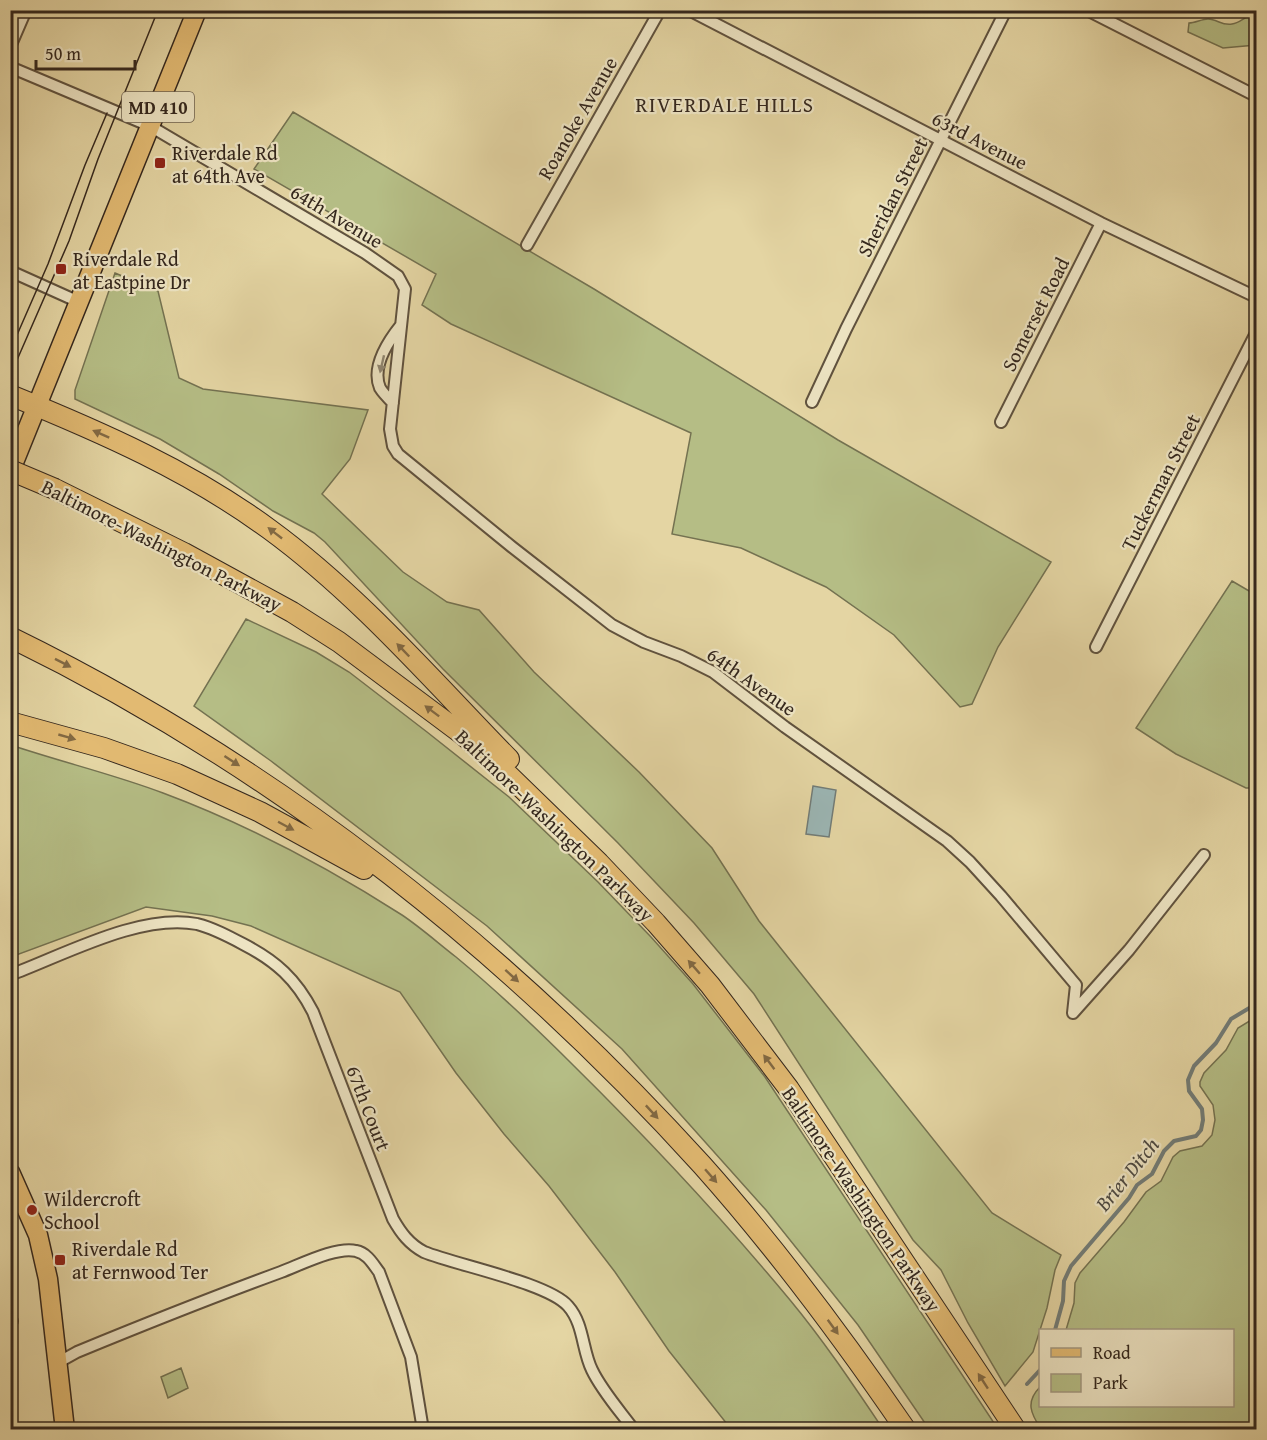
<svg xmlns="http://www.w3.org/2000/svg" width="1267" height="1440" font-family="'Gentium Book Plus',serif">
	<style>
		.green { fill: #b5bd85; stroke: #747251; stroke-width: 1.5 }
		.water { fill: #9bb5b3; stroke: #727c77; stroke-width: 1.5 }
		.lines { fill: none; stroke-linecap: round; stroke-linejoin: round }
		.stream { stroke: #727c77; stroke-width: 4 }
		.street-casing { stroke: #60523e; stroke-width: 14 }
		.primary-casing { stroke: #34271d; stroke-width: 21 }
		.highway-casing { stroke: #34271d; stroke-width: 22 }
		.street { stroke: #ede4c3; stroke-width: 10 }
		.primary { stroke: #e2ba72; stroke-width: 18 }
		.highway { stroke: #e2ba72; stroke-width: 20 }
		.tram { stroke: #34271d; stroke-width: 1.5 }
		.highway-bridge-casing { stroke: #34271d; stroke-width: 22; stroke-linecap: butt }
		.highway-bridge { stroke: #e2ba72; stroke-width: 20 }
		.oneway { fill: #908670 }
		.oneway2 { fill: #826943 }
		.poi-dot { fill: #8f2418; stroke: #ede4c3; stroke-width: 2 }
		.labels { text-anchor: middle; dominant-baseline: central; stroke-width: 4.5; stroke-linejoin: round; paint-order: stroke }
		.shield { fill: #ede4c3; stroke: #6c604f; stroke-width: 1.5 }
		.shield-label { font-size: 18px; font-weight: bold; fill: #34271d }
		.street-label { font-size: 20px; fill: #34271d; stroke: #ede4c3 }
		.poi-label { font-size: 20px; fill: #34271d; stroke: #ede4c3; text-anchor: start }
		.neighbourhood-label { font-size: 21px; letter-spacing: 1.5px; fill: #34271d; stroke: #ede4c3 }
		.water-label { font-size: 21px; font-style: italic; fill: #4e4a42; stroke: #ede4c3 }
	</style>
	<rect width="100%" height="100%" fill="#e4d5a3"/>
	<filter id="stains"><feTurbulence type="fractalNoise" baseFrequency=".00333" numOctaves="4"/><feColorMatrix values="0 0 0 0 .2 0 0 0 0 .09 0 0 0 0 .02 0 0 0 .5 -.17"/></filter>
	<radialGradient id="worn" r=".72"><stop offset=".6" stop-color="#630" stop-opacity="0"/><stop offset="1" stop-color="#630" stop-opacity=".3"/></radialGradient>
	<path class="green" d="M1254,13H1256V45L1223,48L1188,32L1189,23C1195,23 1202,19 1208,19C1217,19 1222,26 1232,24C1241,23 1244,16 1254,15Z
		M293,112L594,289L838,440L1051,562L998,647L972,704L960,707L894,635L826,587L741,548L672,534L691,433L451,324L422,305L436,274L254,169Z
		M115,273L158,291L179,378L203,389L368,410L350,459L322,494L403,572L447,602L479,610L534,672L639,772L712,848L759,921L992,1213L1061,1255L1055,1270L1047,1308L1033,1352L1005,1386L968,1323L941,1270L913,1240L754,994L694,923L618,843L443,669L325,542L314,533L273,511L219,474L160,439L75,399V390Z
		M1232,581L1256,595V788H1246L1176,754L1136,728Z
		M246,619L316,652L349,672L427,732L509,797L598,882L651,937L693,984L765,1077L998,1429H929L858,1325L766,1210L622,1049L487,926L271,761L194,706Z
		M11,745C61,762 113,774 163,793C246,824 327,867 402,915C420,927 438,943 456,957C497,991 535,1027 573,1065C649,1140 722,1218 790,1300C824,1341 854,1386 883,1429H731L669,1351L615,1272L549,1186L504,1134L456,1073L400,992L251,926L212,916L146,907L11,957Z
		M1256,1017V1429H1041C1031,1414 1025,1402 1040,1387V1406H1232V1330H1066L1074,1303L1075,1283L1080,1273L1124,1222L1146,1192L1161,1181L1173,1157L1180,1151L1202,1146L1212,1135L1215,1120L1213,1105L1200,1086V1082L1204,1073L1226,1050L1238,1028Z
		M181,1368L188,1388L168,1398L161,1377Z"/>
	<path class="water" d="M813,786L836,790L829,837L806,834Z"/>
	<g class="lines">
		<path class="stream" d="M1055,1330L1063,1301L1064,1281L1071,1266L1129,1198L1137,1185L1152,1174L1164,1151L1174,1141L1196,1136L1201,1130L1203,1120L1202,1109L1189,1091L1188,1080L1194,1066L1216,1043L1231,1019L1256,1004
			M1027,1384L1040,1370"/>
		<g class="street-casing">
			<path id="street" d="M689,10L1101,223L1256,297
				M1087,10L1256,96
				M10,47L26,10
				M10,67L150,126L365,253L398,276L405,289L390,429L393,446L398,454L512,547L612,625L644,642L681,656L713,672L785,727L947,841L970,862L1001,896L1076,985L1073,1013
				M527,245L660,10
				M10,271L79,302
				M812,402L846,329L1006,10
				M393,403C389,399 383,393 380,388C371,367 389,340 401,325
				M1001,422L1101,223
				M1096,647L1256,333
				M10,975C64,955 140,913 197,924C213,928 228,936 243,944C276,961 296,979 313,1012L393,1219C401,1233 409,1244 424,1252C456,1265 548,1283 568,1306C584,1324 582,1350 592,1370C602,1391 620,1411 634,1430
				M1073,1013L1129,950L1204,855
				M10,1321H12
				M59,1362L77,1352C145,1324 213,1297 281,1272C300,1265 337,1246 356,1251C367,1253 373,1264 379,1272L411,1357L423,1430"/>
		</g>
		<g class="primary-casing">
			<path id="primary" d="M10,472L197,10
				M10,1172L38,1235L48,1279L65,1430"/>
		</g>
		<g class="highway-casing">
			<path id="highway" d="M10,395C101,432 190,471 269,529C358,594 432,680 509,759
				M55,489L184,553L292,612L339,642L462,734L492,759L599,863L656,923L710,985L789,1089L1016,1430
				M10,637C274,766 505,948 702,1165C776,1248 843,1338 906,1430
				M10,722L104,748L177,774L260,812L364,869"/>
		</g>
		<use href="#street" class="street"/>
		<use href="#primary" class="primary"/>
		<use href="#highway" class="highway"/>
		<path class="tram" d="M10,351L48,264L85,165L107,113
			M10,376L69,241L98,159L158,10
			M10,1313V1358"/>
		<g class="highway-bridge-casing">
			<path id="highway-bridge" d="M10,470L55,489"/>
		</g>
		<use href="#highway-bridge" class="highway-bridge"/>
	</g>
	<defs><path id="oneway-solid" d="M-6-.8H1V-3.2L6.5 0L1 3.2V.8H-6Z" transform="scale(1.5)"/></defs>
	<use class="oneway" href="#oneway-solid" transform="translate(382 364) rotate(103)"/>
	<g class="oneway2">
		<use href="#oneway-solid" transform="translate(101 434) rotate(-156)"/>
		<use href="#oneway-solid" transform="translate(275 533) rotate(-142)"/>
		<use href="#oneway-solid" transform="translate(403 650) rotate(-134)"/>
		<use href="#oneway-solid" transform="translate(63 663) rotate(27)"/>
		<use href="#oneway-solid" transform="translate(432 711) rotate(-143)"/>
		<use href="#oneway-solid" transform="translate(67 737) rotate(16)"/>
		<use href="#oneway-solid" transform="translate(232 761) rotate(33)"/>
		<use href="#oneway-solid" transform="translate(286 826) rotate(28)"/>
		<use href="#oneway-solid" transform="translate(694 967) rotate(-131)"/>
		<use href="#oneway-solid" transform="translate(512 976) rotate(42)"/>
		<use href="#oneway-solid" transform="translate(769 1062) rotate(-127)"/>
		<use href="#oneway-solid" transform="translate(652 1112) rotate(47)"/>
		<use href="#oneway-solid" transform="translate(711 1176) rotate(49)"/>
		<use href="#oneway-solid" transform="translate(833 1327) rotate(54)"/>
		<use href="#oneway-solid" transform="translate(983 1381) rotate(-123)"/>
	</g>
	<g class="poi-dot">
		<rect x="154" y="157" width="12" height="12" rx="3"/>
		<rect x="55" y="263" width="12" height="12" rx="3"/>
		<circle cx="32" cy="1210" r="6"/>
		<rect x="54" y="1254" width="12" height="12" rx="3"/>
	</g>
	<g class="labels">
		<rect class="shield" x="122" y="92" width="72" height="30" rx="4.5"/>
		<g class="shield-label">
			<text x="158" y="107">MD 410</text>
		</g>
		<g class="street-label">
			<text transform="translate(577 118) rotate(-60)">Roanoke Avenue</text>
			<text transform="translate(980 140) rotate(27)">63rd Avenue</text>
			<text transform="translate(892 197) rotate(-63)">Sheridan Street</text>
			<text transform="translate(337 216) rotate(31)">64th Avenue</text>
			<text transform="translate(1035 314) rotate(-63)">Somerset Road</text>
			<text transform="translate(1160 482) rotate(-63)">Tuckerman Street</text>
			<text transform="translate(162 545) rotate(27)">Baltimore-Washington Parkway</text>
			<text transform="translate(752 681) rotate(35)">64th Avenue</text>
			<text transform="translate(555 825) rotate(44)">Baltimore-Washington Parkway</text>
			<text transform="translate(369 1108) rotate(69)">67th Court</text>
			<text transform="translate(862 1199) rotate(56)">Baltimore-Washington Parkway</text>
		</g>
		<g class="poi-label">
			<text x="172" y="152">Riverdale Rd<tspan x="172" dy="23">at 64th Ave</tspan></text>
			<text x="73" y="258">Riverdale Rd<tspan x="73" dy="23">at Eastpine Dr</tspan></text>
			<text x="44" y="1198">Wildercroft<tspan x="44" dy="23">School</tspan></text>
			<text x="72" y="1248">Riverdale Rd<tspan x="72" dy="23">at Fernwood Ter</tspan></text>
		</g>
		<g class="neighbourhood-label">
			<text x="725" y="104">RIVERDALE HILLS</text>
		</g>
		<g class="water-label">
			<text transform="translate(1127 1174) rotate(-51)">Brier Ditch</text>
		</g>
	</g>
	<rect width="1267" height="1440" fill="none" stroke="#e4d5a3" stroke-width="36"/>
	<rect x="12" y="12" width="1243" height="1416" fill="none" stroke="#34271d" stroke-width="3"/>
	<rect x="18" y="18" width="1231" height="1404" fill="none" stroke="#34271d" stroke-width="1.5"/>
	<rect x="1039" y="1329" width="195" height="78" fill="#ede4c3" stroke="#a39881" stroke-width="1.5"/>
	<rect x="1051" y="1348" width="30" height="9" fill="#e2ba72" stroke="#a39881" stroke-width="1.5"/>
	<text x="1093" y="1359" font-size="18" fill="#34271d">Road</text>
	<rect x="1051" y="1374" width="30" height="18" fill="#b5bd85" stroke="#a39881" stroke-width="1.5"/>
	<text x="1093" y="1389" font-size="18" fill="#34271d">Park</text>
	<path d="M36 60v9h99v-9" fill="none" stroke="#34271d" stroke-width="3"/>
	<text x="45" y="60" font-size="18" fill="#34271d" stroke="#ede4c3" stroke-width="4.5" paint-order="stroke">50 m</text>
	<rect width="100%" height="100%" filter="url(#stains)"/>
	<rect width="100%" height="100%" fill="url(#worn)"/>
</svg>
